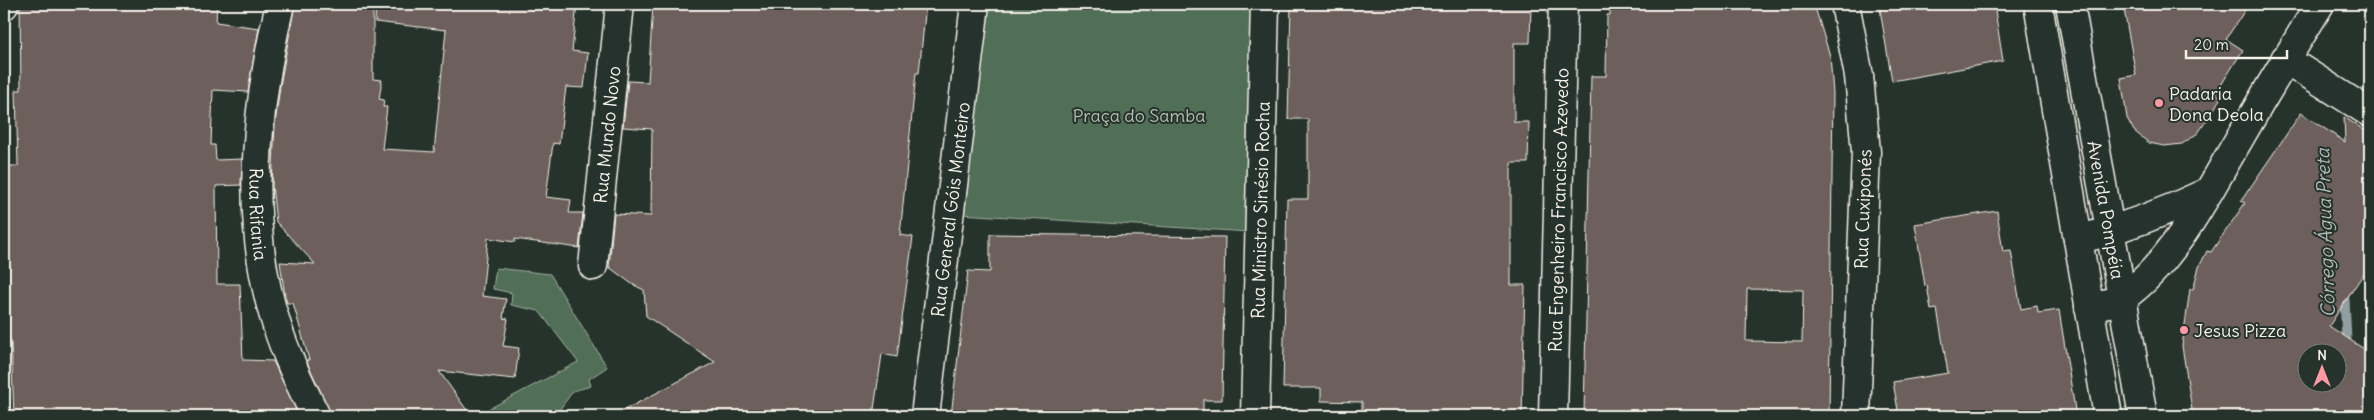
<svg xmlns="http://www.w3.org/2000/svg" width="2374" height="420" font-family="Delius,sans-serif">
	<style>
		.green { fill: #516e56; stroke: #a2b09f }
		.lines { fill: none; stroke-linecap: round; stroke-linejoin: round }
		.stream { stroke: #90a0a2; stroke-width: 10 }
		.building { fill: #6d615b; stroke: #f4f1e8; fill-rule: evenodd }
		.minor-casing { stroke: #f4f1e8; stroke-width: 31 }
		.major-casing { stroke: #f4f1e8; stroke-width: 31 }
		.minor { stroke: #26332d; stroke-width: 28 }
		.major { stroke: #26332d; stroke-width: 28 }
		.poi-dot { fill: #ff9aa2; stroke: #26332d; stroke-width: 2 }
		.labels { text-anchor: middle; dominant-baseline: central; stroke-width: 4; stroke-linejoin: round; paint-order: stroke }
		.poi-label { font-size: 18px; fill: #f4f1e8; stroke: #26332d; text-anchor: start }
		.park-label { font-size: 18px; fill: #b3bdae; stroke: #26332d }
		.street-label { font-size: 18px; fill: #f4f1e8; stroke: #26332d }
		.water-label { font-size: 19px; font-style: italic; fill: #b2bbba; stroke: #26332d }
	</style>
	<rect width="100%" height="100%" fill="#26332d"/>
	<filter id="ink" filterUnits="userSpaceOnUse"><feTurbulence type="fractalNoise" baseFrequency=".02" numOctaves="2"/><feDisplacementMap in="SourceGraphic" scale="10" xChannelSelector="R" yChannelSelector="G"/><feConvolveMatrix kernelMatrix="1 2 1 2 8 2 1 2 1" color-interpolation-filters="sRGB"/></filter>
	<g filter="url(#ink)">
		<path class="green" d="M987,4H1252L1249,232L961,214Z
			M496,268L550,274L607,367L589,379L591,386L573,391L555,416H483L481,413L578,362L539,311L511,305L512,293L493,289Z"/>
		<g class="lines">
			<path class="stream" d="M2344,289L2347,350"/>
		</g>
		<path class="building" d="M20,4H217L216,22L259,28L248,92L213,90L211,145H215L216,160L242,159L241,185L216,186L217,284H240L243,360L273,361L299,416H14L11,341H4V166H18L16,90H21Z
			M295,4H373V79L382,80L379,99L384,100L383,107H387L382,149L434,152L446,30L375,22L376,4H577L572,51L588,53L584,88L566,87L559,144L553,143L546,197L571,200L569,213H583L579,248L515,239V242L488,238L482,296L506,299L503,318L508,319L503,346L519,348L515,379L439,371L471,416H332L306,360H309L293,303H287L285,296L280,262L315,264L276,222L272,185L275,125L280,86Z
			M653,4H926L919,73H916L900,235L913,237L897,357L882,354L873,416H613L715,362L646,316L644,290L632,284L609,267L614,214L651,216L652,129L623,127L628,81L648,82Z
			M1291,4H1531L1530,43H1514V122H1529L1528,163H1511V285H1525L1522,416H1362V402L1321,401V388H1283L1287,199H1308V119H1288Z
			M1610,4H1814L1830,56L1833,93L1829,416H1584L1591,76H1606L1607,15H1610ZM1747,289L1803,290L1802,342L1746,341Z
			M1879,4H1994L2003,61L1892,81Z
			M2123,4H2249L2226,39L2243,50L2216,93L2221,97L2213,111L2198,133L2182,144L2164,146L2149,143L2134,131L2127,118L2121,78L2136,75Z
			M2301,113L2345,142L2344,117L2370,134V264L2329,326L2370,353V416H2193L2182,346L2190,289H2193L2199,267L2207,251L2211,252L2245,203L2241,201ZM2306,352H2336V382H2306Z
			M1997,211L2003,252L2011,251L2021,309L2037,306L2038,313L2059,310L2076,416H1899L1893,382L1948,373L1937,309L1931,310L1927,285L1925,286L1915,224Z
			M990,234L1225,237L1222,400H1203V416H951L968,271L990,272Z"/>
		<g class="lines">
			<g class="minor-casing">
				<g id="minor">
					<path id="s1" d="M280,4C256,107 243,223 277,326C287,357 301,387 316,416"/>
					<path d="M1845,4L1859,76L1866,152L1856,416"/>
					<path d="M4,5V4"/>
					<path d="M2285,59L2370,113"/>
					<path d="M2078,240C2123,228 2166,212 2208,192"/>
					<path id="s2" d="M593,266L620,4"/>
					<path d="M2089,307C2100,304 2116,303 2125,296C2174,261 2208,192 2238,141C2265,94 2292,49 2320,4"/>
					<path id="s3" d="M925,416L975,4"/>
					<path id="s4" d="M1255,416L1265,4"/>
					<path id="s5" d="M1553,416L1563,4"/>
				</g>
			</g>
			<g class="major-casing">
				<g id="major">
					<path d="M2038,4L2108,416"/>
					<path id="s6" d="M2070,4L2143,416"/>
				</g>
			</g>
			<use href="#minor" class="minor"/>
			<use href="#major" class="major"/>
		</g>
	</g>
	<g class="poi-dot">
		<circle cx="2159" cy="103" r="5"/>
		<circle cx="2184" cy="330" r="5"/>
	</g>
	<g class="labels">
		<g class="poi-label">
			<text x="2169" y="93">Padaria<tspan x="2169" dy="21">Dona Deola</tspan></text>
			<text x="2194" y="330">Jesus Pizza</text>
		</g>
		<g class="park-label">
			<text x="1139" y="115">Praça do Samba</text>
		</g>
		<g class="street-label">
			<text stroke="none"><textPath href="#s2" startOffset="132">Rua Mundo Novo</textPath></text>
			<text transform="translate(1863 209) rotate(-88)">Rua Cuxiponés</text>
			<text stroke="none"><textPath href="#s3" startOffset="208">Rua General Góis Monteiro</textPath></text>
			<text stroke="none"><textPath href="#s4" startOffset="206">Rua Ministro Sinésio Rocha</textPath></text>
			<text stroke="none"><textPath href="#s5" startOffset="206">Rua Engenheiro Francisco Azevedo</textPath></text>
			<text stroke="none"><textPath href="#s6" startOffset="209">Avenida Pompéia</textPath></text>
			<text stroke="none"><textPath href="#s1" startOffset="212">Rua Rifania</textPath></text>
		</g>
		<g class="water-label">
			<text transform="translate(2325 233) rotate(-92)">Córrego Água Preta</text>
		</g>
	</g>
	<rect width="2374" height="420" fill="none" stroke="#26332d" stroke-width="20"/>
	<rect x="10" y="10" width="2354" height="400" fill="none" stroke="#f4f1e8" stroke-width="2" filter="url(#ink)"/>
	<g transform="translate(2322 368)"><circle r="24" fill="#26332d" stroke="#787f78"/>
	<path d="M0-4L9 19L0 12L-9 19Z" fill="#ff9aa2"/>
	<text y="-8" font-size="14" font-weight="bold" text-anchor="middle" fill="#f4f1e8">N</text>
	</g>
	<path d="M2186 50v8h101v-8" fill="none" stroke="#f4f1e8" stroke-width="2.5"/>
	<text x="2194" y="50" font-size="15" fill="#f4f1e8" stroke="#26332d" stroke-width="4" paint-order="stroke">20 m</text>
</svg>
